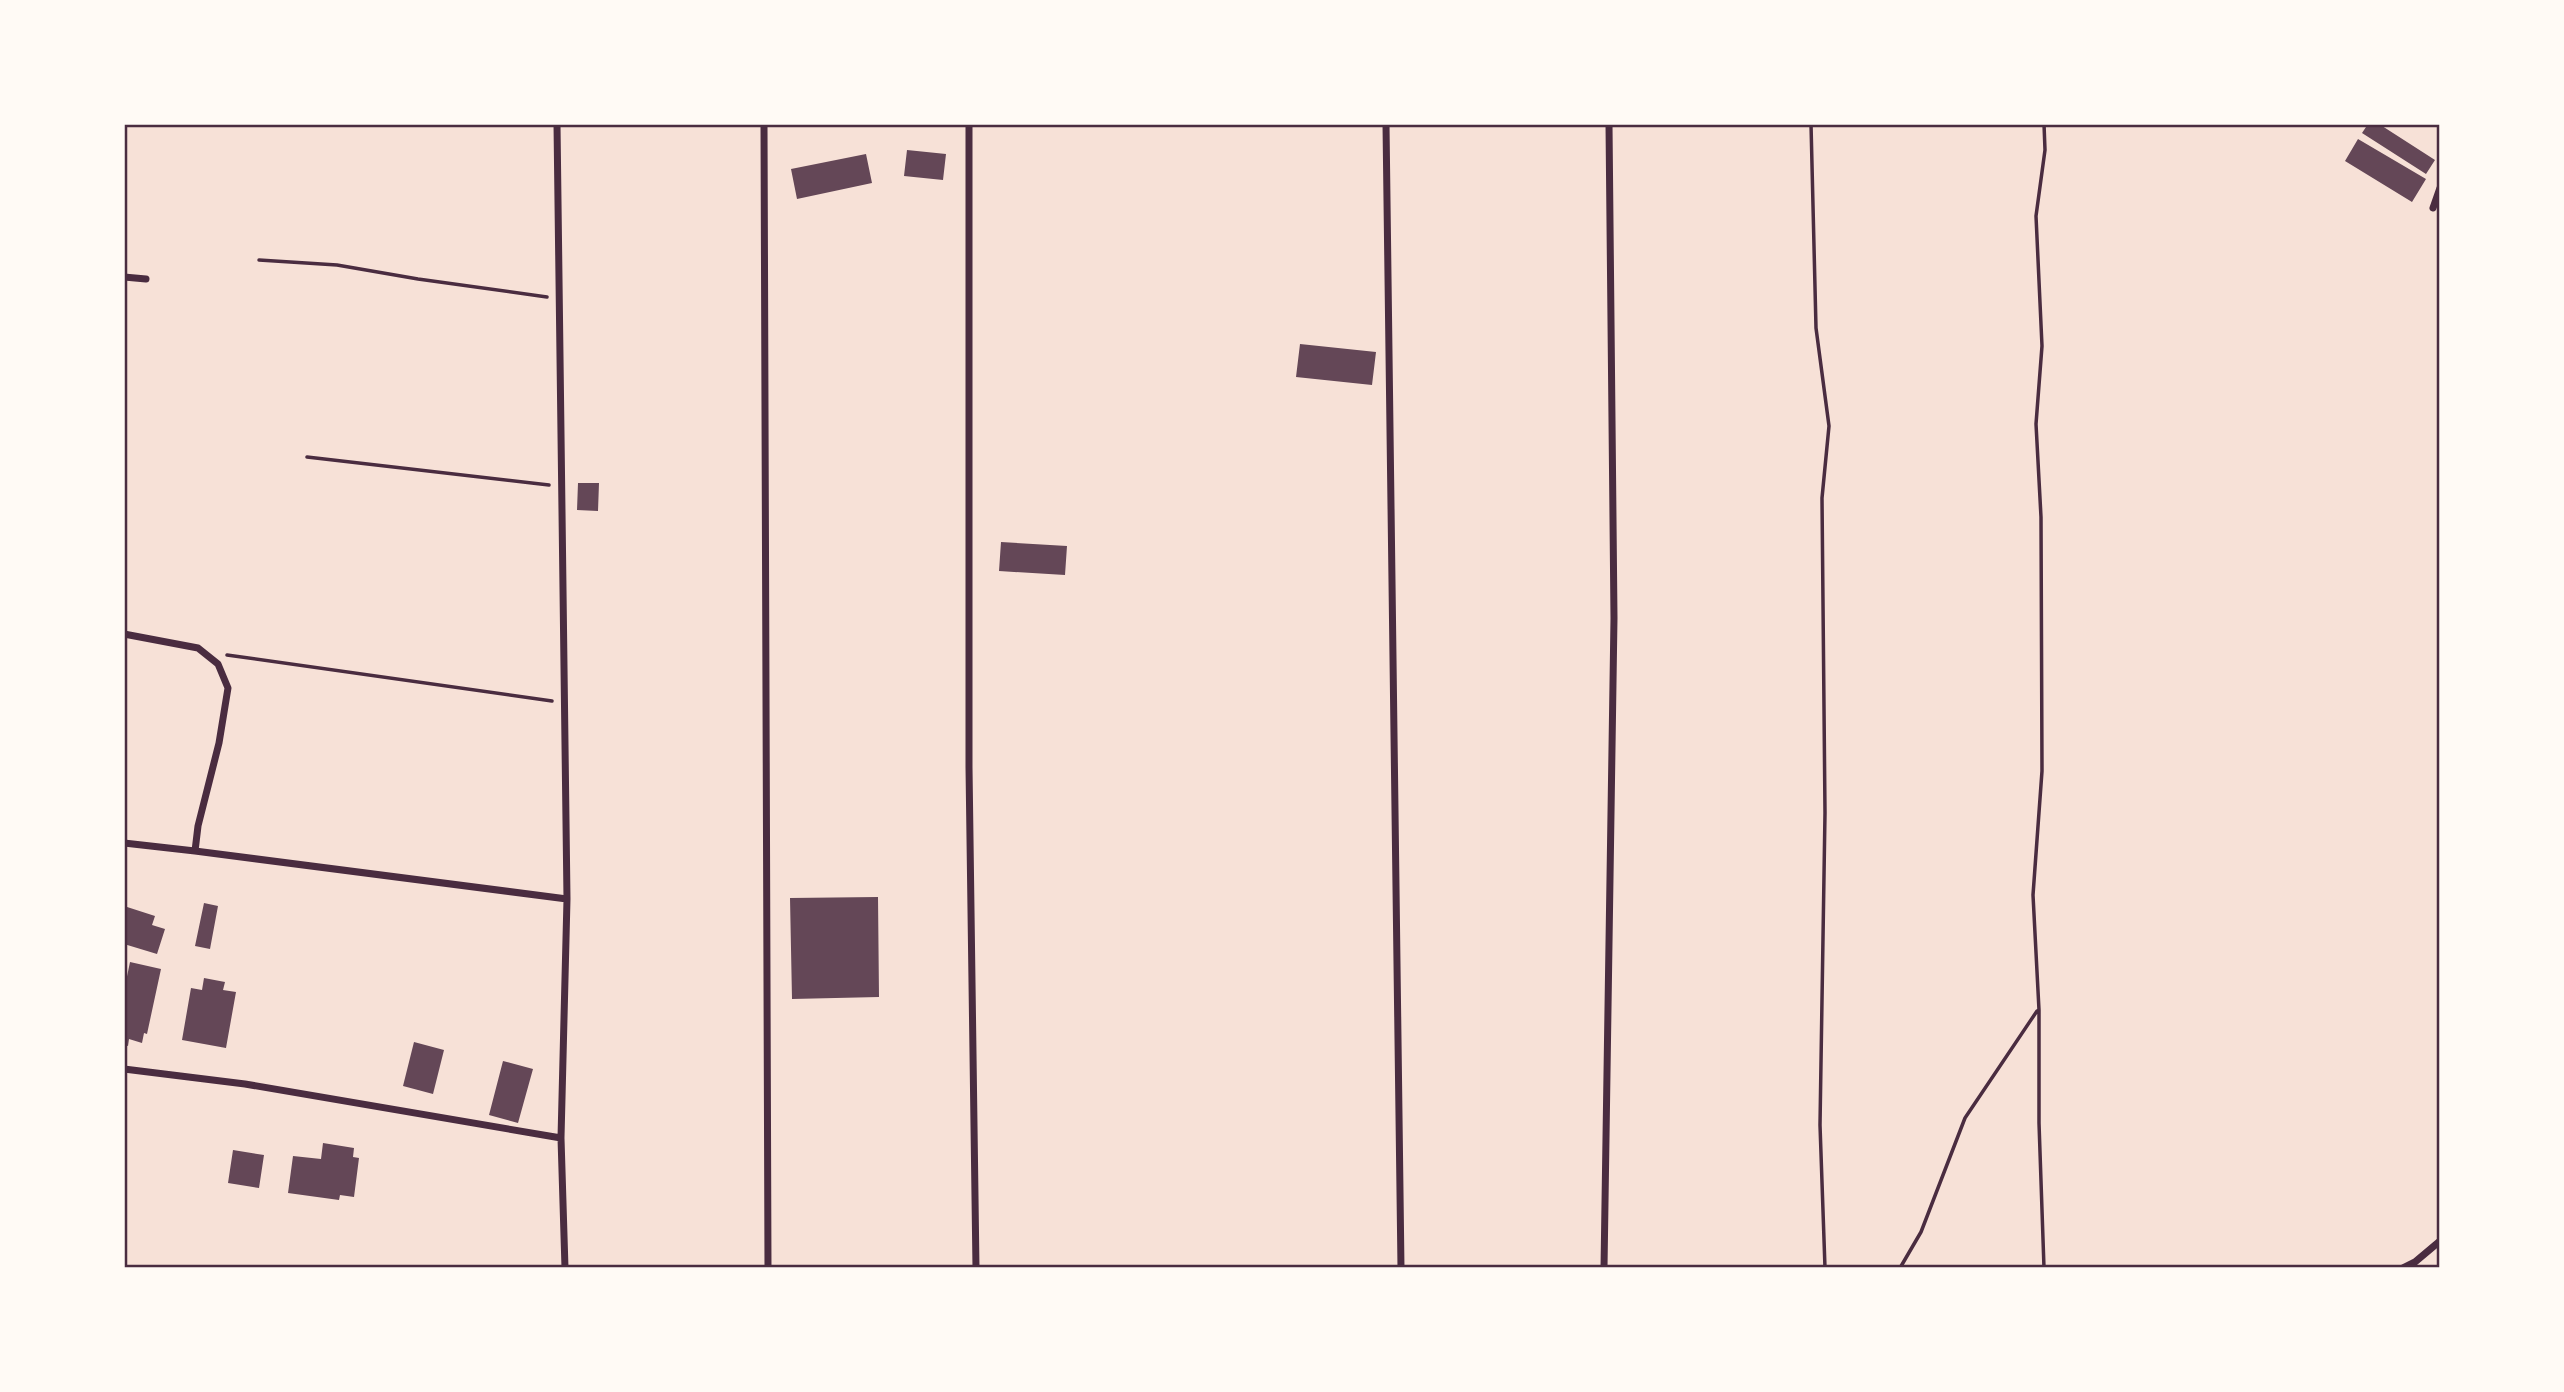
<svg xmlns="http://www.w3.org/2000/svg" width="2564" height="1392" font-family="Jost,sans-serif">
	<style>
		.building { fill: #644757 }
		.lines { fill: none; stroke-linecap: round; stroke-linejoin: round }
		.path { stroke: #4a2c40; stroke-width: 3.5 }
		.minor { stroke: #4a2c40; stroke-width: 7 }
		.neatline { fill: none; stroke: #4a2c40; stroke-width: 2.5 }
	</style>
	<rect width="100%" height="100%" fill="#f7e1d7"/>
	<path class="building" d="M2368,124H2379L2435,160L2426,174L2362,133Z
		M2358,139L2426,179L2412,202L2345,161Z
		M907,150L946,154L943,180L904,176Z
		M866,154L872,183L797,199L791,169Z
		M1300,344L1376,352L1372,385L1296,377Z
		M578,483H599L598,511L577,510Z
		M1001,542L1067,546L1065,575L999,571Z
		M878,897L879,997L792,999L790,898Z
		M204,903L218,906L210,949L195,946Z
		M124,906L155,916L152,925L165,929L157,954L124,944Z
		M130,962L161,969L147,1034L144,1033L142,1043L129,1039L128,1046L124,1045V991Z
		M204,978L225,982L223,990L236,992L226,1048L182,1040L191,988L202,990Z
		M414,1042L444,1050L433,1094L403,1086Z
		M503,1061L533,1069L518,1123L489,1115Z
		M323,1143L354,1148L353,1157L359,1158L354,1197L340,1195L339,1200L288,1193L293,1156L321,1159Z
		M233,1150L264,1155L259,1188L228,1183Z"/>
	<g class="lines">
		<path class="path" d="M1811,124L1816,328L1829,426L1822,498L1825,813L1820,1125L1825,1268
			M2044,124L2045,150L2036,216L2042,346L2036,424L2041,517L2042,771L2033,895L2039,1010V1123L2044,1268
			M259,260L337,265L418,279L547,297
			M307,457L549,485
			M227,655L552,701
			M1900,1268L1921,1232L1965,1118L2037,1011"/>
		<path class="minor" d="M557,124L567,899L561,1138L565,1268
			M764,124L768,1268
			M969,124V767L976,1268
			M1386,124L1401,1268
			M2433,208L2440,188
			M124,277L146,279
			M124,634L198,648L218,664L228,688L219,743L198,826L195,851L124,843
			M195,851L567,899
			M124,1069L245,1084L561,1138
			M1604,1268L1614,618L1609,124
			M2403,1268L2415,1262L2440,1241"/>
	</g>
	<rect width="2564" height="1392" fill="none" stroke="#fffaf5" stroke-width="252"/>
	<rect x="126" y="126" width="2312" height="1140" class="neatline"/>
</svg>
